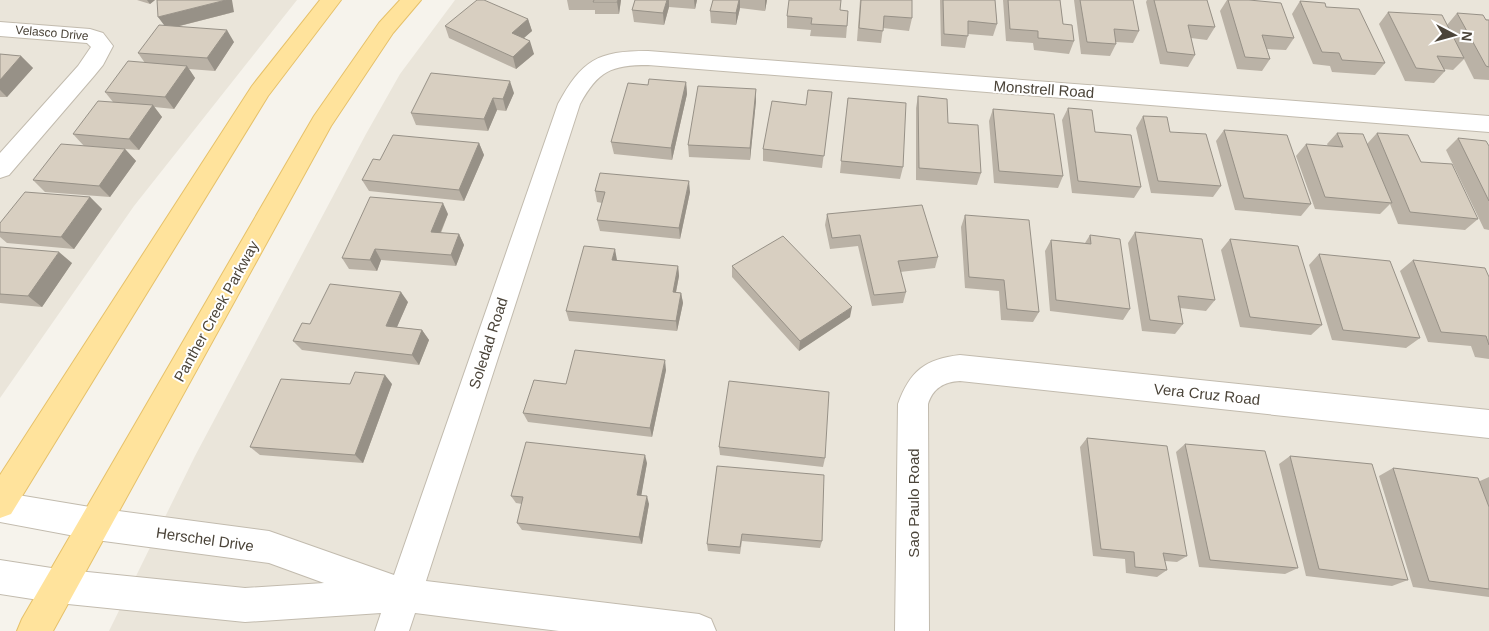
<svg xmlns="http://www.w3.org/2000/svg" width="1489" height="631" font-family="Helvetica,sans-serif">
	<style>
		.residential { fill: #eae5da }
		.lines { fill: none; stroke-linecap: round; stroke-linejoin: round }
		.minor-casing { stroke: #c2bbae; stroke-width: 2 }
		.major-casing { stroke: #e6c16a; stroke-width: 2 }
		.minor { fill: #fff; fill-rule: evenodd }
		.major { fill: #ffe39c; fill-rule: evenodd }
		.wall { fill: #bab2a6 }
		.shaded-wall { fill: #979187 }
		.building { fill: #d8cfc1; stroke: #979187 }
		.labels { text-anchor: middle; dominant-baseline: central; stroke-width: 4; stroke-linejoin: round; paint-order: stroke }
		.far-street-label { font-size: 12px; fill: #4b4439; stroke: #fff }
		.street-label { font-size: 15px; fill: #4b4439; stroke: #fff }
	</style>
	<rect width="100%" height="100%" fill="#f6f3ec"/>
	<path class="residential" d="M0,0H297L134,206L0,398Z
		M455,0H1489V631H109L195,456L366,134L400,74Z"/>
	<g class="lines">
		<g class="minor-casing">
			<path id="minor" d="M0,22L90,29L103,33L113,46L103,65L94,76L9,175L0,178V153L78,66L91,47L87,43L0,36Z
				M648,51L1489,116V132L648,65C611,65 598,71 580,104L426,581L699,614L711,619L716,631H559L415,613L409,631H375L381,613L245,622L58,603L0,594V560L58,569L245,588L324,583L269,563L96,540L0,522V492L96,508L269,531L394,575L558,104C582,60 597,51 648,51Z
				M960,355L1489,410V438L960,381C944,382 933,388 928,404L929,631H895L898,404C910,371 925,359 960,355Z"/>
		</g>
		<g class="major-casing">
			<path id="major" d="M320,0H341L268,96L11,514L0,518V475L252,86Z
				M400,0H421L393,33L331,126L53,631H17L22,619L314,116L379,23Z"/>
		</g>
		<use href="#minor" class="minor"/>
		<use href="#major" class="major"/>
	</g>
	<path class="wall" d="M137,0H155L150,4Z
		M567,0H621L619,14H595V10H569Z
		M635,0H697L695,9L669,7L664,25L634,22L632,10Z
		M713,0H767L765,11L740,8L736,25L711,23L710,11Z
		M860,0H912V18L909,31L883,28L881,43L857,41Z
		M940,0H995L997,24L993,36L968,34L965,48L941,46Z
		M1003,0H1060L1063,24L1074,41L1069,54L1034,50L1033,43L1006,41Z
		M1074,0H1133L1139,31L1133,43L1116,42V44L1110,56L1081,54Z
		M1147,0H1207L1215,27L1207,40L1191,38L1195,55L1188,67L1160,64L1146,2Z
		M1227,0H1249L1294,38L1286,50L1267,49L1270,59L1262,71L1237,69L1220,11Z
		M1300,1L1326,7L1385,63L1375,75L1332,72L1330,66L1313,64L1292,14Z
		M840,10L847,26L846,38L810,36L811,30L787,28V16Z
		M234,12L176,27L234,42L215,71L189,69L195,78L174,109L154,107L162,117L139,150L84,146L73,134L113,102L105,92L145,63L138,53L165,26Z
		M1388,12L1447,25L1457,13L1489,20V80L1474,79L1464,59L1453,70L1444,69L1445,71L1434,83L1405,81L1379,24Z
		M528,19L532,31L523,38L534,54L516,69L449,38L445,26Z
		M0,54L21,56L33,68L7,97H0Z
		M686,82L687,94L672,160L614,154L611,142L648,85Z
		M756,89V101L750,160L689,157L688,145Z
		M832,92L822,168L763,161V149L806,105Z
		M514,93L506,111L497,110L488,131L416,125L411,113Z
		M918,96L948,123L981,173L977,185L916,180V108Z
		M848,98L903,167L900,179L840,173Z
		M1068,108L1095,132L1141,187L1134,198L1072,193L1062,120Z
		M993,109L1063,176L1058,188L994,183L989,121Z
		M1143,116L1170,132L1221,186L1213,197L1151,193L1136,128Z
		M1224,130L1311,204L1301,216L1235,210L1216,141Z
		M1337,133L1367,144L1377,133L1421,162L1478,219L1465,230L1398,224L1390,204L1380,214L1315,209L1296,156L1306,144L1328,146L1327,144Z
		M1458,138L1489,146V230L1484,229L1446,150Z
		M479,143L484,155L464,201L369,191L362,180L380,160Z
		M125,149L136,161L110,197L45,192L33,180Z
		M595,191L690,192L680,239L600,231L597,220L602,203L597,202Z
		M90,197L102,209L74,249L7,243L0,237V223Z
		M448,214L441,233L459,234L464,245L456,266L381,260L377,271L349,269L342,258Z
		M827,214L938,257L935,268L900,272L906,292L903,303L872,306L858,246L830,249L825,225Z
		M965,215L1039,312L1033,322L1001,320L999,291L965,288L961,227Z
		M1135,232L1215,300L1206,311L1180,308L1183,324L1175,334L1142,331L1128,243Z
		M1090,235L1130,309L1123,320L1050,311L1045,251L1051,240L1085,243Z
		M1230,239L1322,325L1311,335L1240,327L1221,250Z
		M0,247L72,263L42,307L0,303Z
		M1319,254L1420,338L1406,348L1332,340L1309,265Z
		M1413,260L1489,277V359L1475,357L1471,346L1428,342L1400,271Z
		M617,261L678,266L679,276L676,292L681,293L683,303L677,331L569,321L566,311Z
		M732,266L850,317L799,351L732,277Z
		M408,302L397,327L422,330L429,340L419,365L302,350L293,341L310,324Z
		M666,370L652,437L528,422L523,413L566,384Z
		M392,384L363,463L260,455L250,447Z
		M1087,438L1187,556L1177,562L1165,561L1167,570L1157,577L1126,573L1125,559L1093,556L1080,447Z
		M1185,444L1298,568L1285,574L1199,567L1176,452Z
		M719,447L825,458L823,467L720,455Z
		M1290,456L1408,580L1392,586L1306,576L1279,464Z
		M647,463L641,495L649,504L642,544L522,530L517,523L522,504L516,503L511,496Z
		M717,466L822,541L820,548L742,541L740,554L708,551L707,544Z
		M1393,468L1480,481L1489,477V597L1413,587L1379,476Z"/>
	<path class="shaded-wall" d="M147,0H155L150,4Z
		M226,0H232L234,12L167,29L158,17Z
		M618,0H621L619,14L617,2Z
		M667,0H669V7L664,25L663,13Z
		M694,0H697L695,9Z
		M739,0H740V8L736,25V13Z
		M765,0H767L765,11Z
		M528,19L532,31L515,46L512,33Z
		M227,30L234,42L215,71L207,58Z
		M530,41L534,54L516,69L513,57Z
		M21,56L33,68L7,97L0,90V80Z
		M187,66L195,78L174,109L165,97Z
		M510,81L514,93L506,111L503,99Z
		M686,82L687,94L672,160L671,148Z
		M756,89V101L750,160V148Z
		M493,98L497,110L488,131L484,119Z
		M153,105L162,117L139,150L129,139Z
		M479,143L484,155L464,201L459,190Z
		M125,149L136,161L110,197L99,186Z
		M689,181L690,192L680,239L679,228Z
		M90,197L102,209L74,249L61,237Z
		M443,203L448,214L436,243L431,232Z
		M459,234L464,245L456,266L451,255Z
		M375,249L381,260L377,271L370,260Z
		M615,249L617,260L615,271L612,260Z
		M59,252L72,263L42,307L28,296Z
		M678,266L679,276L674,302L673,292Z
		M401,292L408,302L393,336L386,326Z
		M681,293L683,303L677,331L676,321Z
		M852,307L850,317L799,351L800,341Z
		M422,330L429,340L419,365L412,355Z
		M665,360L666,370L652,437L650,428Z
		M385,375L392,384L363,463L355,455Z
		M645,455L647,463L640,503L637,495Z
		M647,496L649,504L642,544L639,537Z"/>
	<path class="building" d="M157,0H226L158,17Z
		M477,0H484L528,19L512,33L530,41L513,57L445,26Z
		M594,0H618L617,2H593Z
		M635,0H667L663,13L632,10Z
		M713,0H739L736,13L710,11Z
		M789,0H841L840,10L848,11L847,26L811,24L812,18L787,16Z
		M861,0H912V18L884,16L883,31L859,28Z
		M943,0H995L997,24L968,21V36L944,34Z
		M1008,0H1060L1063,24L1072,25L1074,41L1038,38V31L1010,29Z
		M1080,0H1133L1139,31L1114,29L1116,44L1087,42Z
		M1154,0H1207L1215,27L1188,25L1195,55L1167,52Z
		M1228,0H1249L1281,3L1294,38L1262,35L1270,59L1245,57Z
		M1300,1L1325,3L1326,7L1359,9L1385,63L1342,60L1339,53L1322,52Z
		M1388,12L1442,15L1464,58L1437,56L1445,71L1416,68Z
		M1457,13L1483,15L1486,20H1489V67L1486,66Z
		M159,25L227,30L207,58L138,53Z
		M0,54L21,56L0,80Z
		M128,61L187,66L165,97L105,92Z
		M431,73L510,81L503,99L493,98L484,119L411,113Z
		M649,79L686,82L671,148L611,142L628,83L648,85Z
		M698,86L756,89L750,148L688,145Z
		M808,90L832,92L824,156L763,149L772,101L806,105Z
		M918,96L947,99L948,123L978,125L981,173L919,168Z
		M848,98L906,103L903,167L841,161Z
		M98,101L153,105L129,139L73,134Z
		M1068,108L1092,110L1095,132L1131,135L1141,187L1078,181Z
		M993,109L1054,114L1063,176L999,171Z
		M1143,116L1167,117L1170,132L1206,134L1221,186L1158,181Z
		M1224,130L1287,135L1311,204L1244,198Z
		M1337,133L1363,134L1392,203L1325,197L1306,144L1343,147Z
		M1377,133L1408,135L1421,162L1452,164L1478,219L1410,212Z
		M393,135L479,143L459,190L362,180L373,159L380,160Z
		M1458,138L1486,141L1489,146V201Z
		M61,144L125,149L99,186L33,180Z
		M600,173L689,181L679,228L597,220L605,192L595,191Z
		M25,192L90,197L61,237L0,232V223Z
		M370,197L443,203L431,232L459,234L451,255L375,249L370,260L342,258Z
		M922,205L938,257L898,261L906,292L874,295L860,235L832,238L827,214Z
		M965,215L1029,220L1039,312L1007,309L1004,280L969,277Z
		M1135,232L1202,239L1215,300L1178,296L1183,324L1150,320Z
		M1090,235L1120,239L1130,309L1056,300L1051,240L1091,244Z
		M783,236L852,307L800,341L732,266Z
		M1230,239L1298,246L1322,325L1250,317Z
		M584,246L615,249L612,260L678,266L673,292L681,293L676,321L566,311Z
		M0,247L59,252L28,296L0,294Z
		M1319,254L1390,261L1420,338L1343,330Z
		M1413,260L1485,268L1489,277V345L1486,336L1441,332Z
		M330,284L401,292L386,326L422,330L412,355L293,341L302,323L310,324Z
		M575,350L665,360L650,428L523,413L534,380L566,384Z
		M355,372L385,375L355,455L250,447L281,379L350,384Z
		M729,381L829,392L825,458L719,447Z
		M1087,438L1167,446L1187,556L1163,553L1167,570L1135,567L1134,552L1101,549Z
		M526,442L645,455L637,495L647,496L639,537L517,523L523,497L511,496Z
		M1185,444L1265,451L1298,568L1210,560Z
		M1290,456L1372,464L1408,580L1319,569Z
		M717,466L824,475L822,541L742,534L740,547L707,544Z
		M1393,468L1478,478L1489,507V589L1429,581Z"/>
	<g class="labels">
		<g class="far-street-label">
			<text transform="translate(52 33) rotate(5)">Velasco Drive</text>
		</g>
		<g class="street-label">
			<text transform="translate(1044 89) rotate(4)">Monstrell Road</text>
			<text transform="translate(216 311) rotate(-61)">Panther Creek Parkway</text>
			<text transform="translate(488 343) rotate(-72)">Soledad Road</text>
			<text transform="translate(1207 394) rotate(6)">Vera Cruz Road</text>
			<text transform="translate(913 503) rotate(-90)">Sao Paulo Road</text>
			<text transform="translate(205 539) rotate(8)">Herschel Drive</text>
		</g>
	</g>
	<g transform="translate(1454 35) rotate(96)" stroke="#ffffff" stroke-width="4" paint-order="stroke">
	<path d="M0-4L9 19L0 12L-9 19Z" fill="#4b4439"/>
	<text y="-8" font-size="14" font-weight="bold" text-anchor="middle" fill="#4b4439">N</text>
	</g>
</svg>
